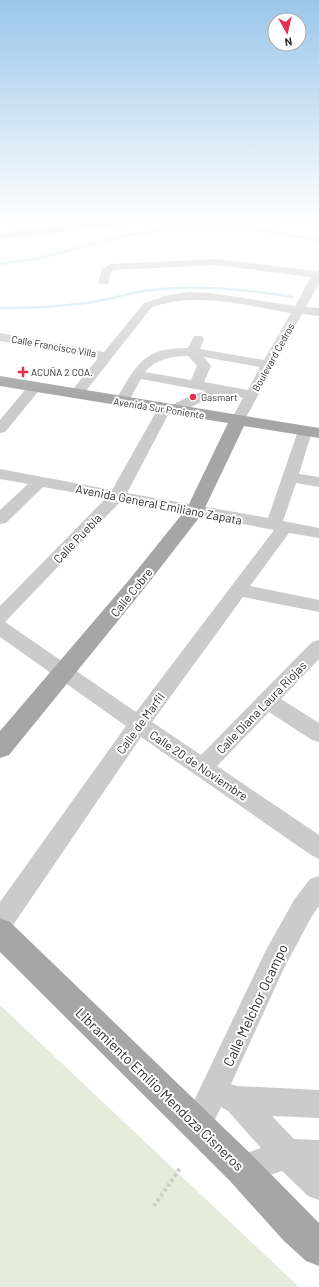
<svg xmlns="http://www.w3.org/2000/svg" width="319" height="1287" font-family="Barlow,sans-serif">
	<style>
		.green { fill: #e6ecdc }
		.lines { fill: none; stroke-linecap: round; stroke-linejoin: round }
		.stream { stroke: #c7e2ec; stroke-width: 2.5 }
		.path { stroke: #cbcbcb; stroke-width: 4; stroke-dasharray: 3 3; stroke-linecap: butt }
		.minor { fill: #cbcbcb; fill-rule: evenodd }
		.major { fill: #a6a6a6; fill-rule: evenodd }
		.poi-dot { fill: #e72f53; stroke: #fff; stroke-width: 1.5 }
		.labels { text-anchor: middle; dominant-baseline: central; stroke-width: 4; stroke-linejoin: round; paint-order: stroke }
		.far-street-label { font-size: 10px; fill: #2e2e2e; stroke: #fff }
		.far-poi-label { font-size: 10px; fill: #2e2e2e; stroke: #fff; text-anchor: start }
		.street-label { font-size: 12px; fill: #2e2e2e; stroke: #fff }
		.near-street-label { font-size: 14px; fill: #2e2e2e; stroke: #fff }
	</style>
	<rect width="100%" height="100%" fill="#fff"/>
	<path class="green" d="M0,1005L299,1287H0Z"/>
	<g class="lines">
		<path class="stream" d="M0,264L40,258L128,235L196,225L254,229L319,240
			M0,308C32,308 65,307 97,301C113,299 128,293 144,291C193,284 243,289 292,297"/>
		<path class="path" d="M154,1206L181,1167"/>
		<path class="minor" d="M114,220H146L141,223L0,239V233Z
			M216,259L315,271L319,270V283L306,307L319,308V316L302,314L243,423L238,424L233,423L231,420L243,398C238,397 231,394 225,394C208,394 182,416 169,413L127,493L268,518L298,431L300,428L305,427L310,428L312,431L299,474L319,477V487L296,483L283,521L319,528V538L289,533L250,586L319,600V612L243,597L152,722L201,755L312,642L319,640V659L281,699L319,723V742L312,740L269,712L217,766L319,835V859L311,855L141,737L9,931L0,935V902L126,726L0,637V606L106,498L43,487L6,523L0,524V510L28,484L0,479V469L112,490L160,405L165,404L170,406L192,395L206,391L141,379L127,404L122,405L117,404L115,401C136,367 142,347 188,348L194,336H202L204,339L200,349L264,360L291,313C243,305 200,292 152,307L81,397H71L69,394L98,358L0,341V333L104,352L144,303L168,295L189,292L211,293L295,306L311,277L216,265L114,270L111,272L108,284H100L98,282L102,269L111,264ZM188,356L197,366L191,380L145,372C156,359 171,356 188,356ZM204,357L260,367L248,390L204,382L211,366ZM121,501L274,530L136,712L5,622Z
			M35,383L40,384L42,387L5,432L0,433V420L30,384Z
			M319,876V906L312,916L284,968L231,1084L237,1086L319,1090V1118L272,1116L294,1139L319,1140V1200L308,1196L282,1171L242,1184L231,1180L227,1169L231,1158L261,1148L228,1111L221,1107L207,1136L197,1141L187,1136L182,1126L266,950L294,900L310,879Z"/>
		<path class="major" d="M0,376L319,428V438L244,426L202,514L143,590L9,755L0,758V731L129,580L187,508L228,423L0,386Z
			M0,918L10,922L254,1157L319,1223V1266L306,1261L284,1241L230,1181L0,952Z"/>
	</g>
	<linearGradient id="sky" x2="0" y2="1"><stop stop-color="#9bc6ea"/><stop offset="0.55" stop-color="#fff"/><stop offset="1" stop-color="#fff" stop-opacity="0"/></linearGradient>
	<rect width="319" height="400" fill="url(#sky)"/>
	<g class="poi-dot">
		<path d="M21 366h4v4h4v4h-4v4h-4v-4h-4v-4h4z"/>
		<circle cx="193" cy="397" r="4"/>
	</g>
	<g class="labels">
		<g class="far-street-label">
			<text transform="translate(54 346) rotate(10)">Calle Francisco Villa</text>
			<text transform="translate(273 357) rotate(-61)">Boulevard Cedros</text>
			<text transform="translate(159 408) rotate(9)">Avenida Sur Poniente</text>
		</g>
		<g class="far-poi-label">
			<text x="31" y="372">ACUÑA 2 COA.</text>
			<text x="201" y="397">Gasmart</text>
		</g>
		<g class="street-label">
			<text transform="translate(159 504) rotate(11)">Avenida General Emiliano Zapata</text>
			<text transform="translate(77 538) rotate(-46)">Calle Puebla</text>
			<text transform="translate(131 592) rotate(-51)">Calle Cobre</text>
			<text transform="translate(261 707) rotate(-46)">Calle Diana Laura Riojas</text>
			<text transform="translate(140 723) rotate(-54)">Calle de Marfil</text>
			<text transform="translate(199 765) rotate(34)">Calle 20 de Noviembre</text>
		</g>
		<g class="near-street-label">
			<text transform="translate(255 1005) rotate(-65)">Calle Melchor Ocampo</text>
			<text transform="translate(160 1089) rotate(44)">Libramiento Emilio Mendoza Cisneros</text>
		</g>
	</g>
	<g transform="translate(287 32) rotate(172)"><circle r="19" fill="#ffffff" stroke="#ababab"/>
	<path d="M0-3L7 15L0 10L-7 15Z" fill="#e72f53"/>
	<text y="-6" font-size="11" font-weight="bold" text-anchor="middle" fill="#2e2e2e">N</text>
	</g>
</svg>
